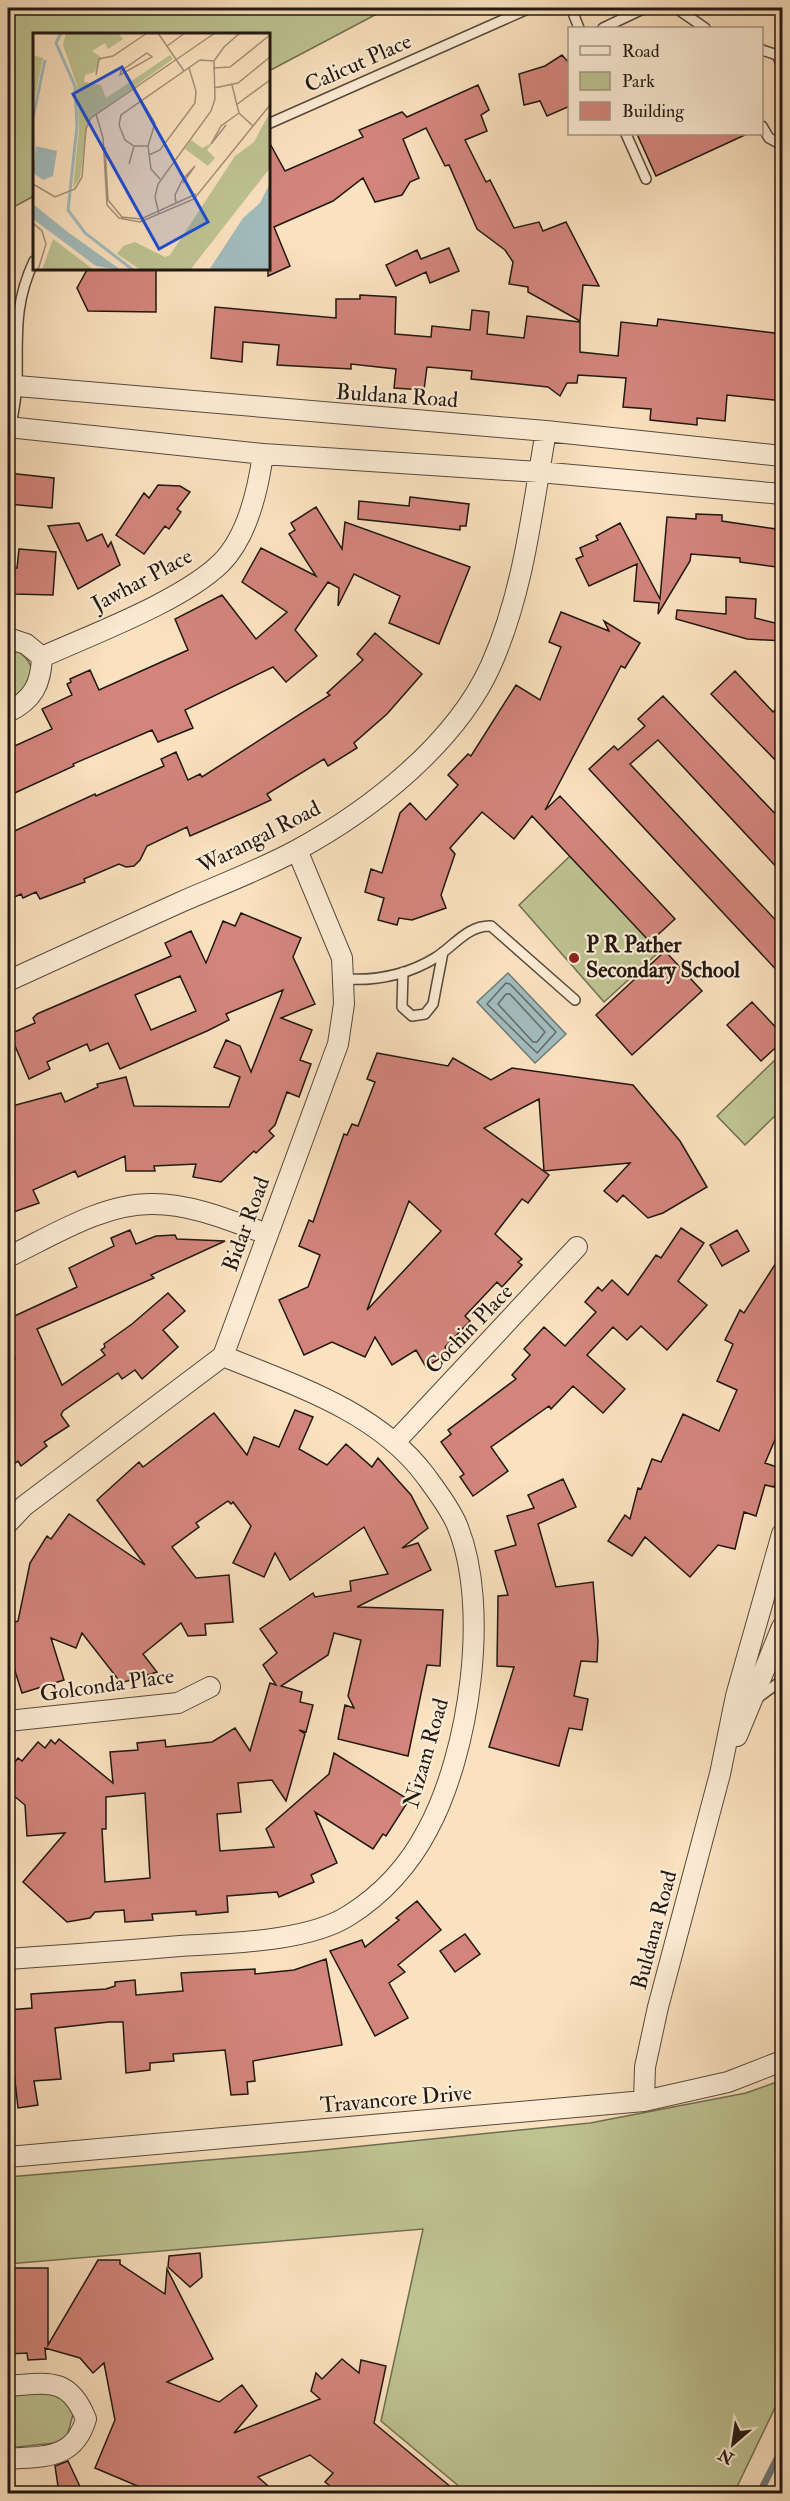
<svg xmlns="http://www.w3.org/2000/svg" width="790" height="2501" font-family="'IM FELL Double Pica',serif">
	<style>
		.green { fill: #bec392; stroke: #706e52; stroke-width: 1.5 }
		.water { fill: #a2bbbc; stroke: #6e7a78; stroke-width: 1.5 }
		.lines { fill: none; stroke-linecap: round; stroke-linejoin: round }
		.shore { stroke: #626a66; stroke-width: 1.5 }
		.stream { stroke: #6e7a78; stroke-width: 7 }
		.building { fill: #d3857c; stroke: #211811; stroke-width: 1.5; fill-rule: evenodd }
		.service-casing { stroke: #574a3c; stroke-width: 12 }
		.minor-casing { stroke: #574a3c; stroke-width: 22 }
		.service { stroke: #fcecd5; stroke-width: 9 }
		.minor { stroke: #fcecd5; stroke-width: 20 }
		.poi-dot { fill: #8f2418; stroke: #fcecd5; stroke-width: 2 }
		.labels { text-anchor: middle; dominant-baseline: central; stroke-width: 4.5; stroke-linejoin: round; paint-order: stroke }
		.street-label { font-size: 22px; fill: #211811; stroke: #fcecd5 }
		.poi-label { font-size: 22px; font-weight: bold; fill: #211811; stroke: #fcecd5; text-anchor: start }
		.inset-river { fill: none; stroke: #a2bbbc; stroke-width: 3 }
		.inset-road { fill: none; stroke: #a39179; stroke-width: 1.5 }
		.view { fill: #1d4ed8; fill-opacity: 0.15; stroke: #1d4ed8; stroke-width: 3 }
		.inset-edge { fill: none; stroke: #211811; stroke-width: 3 }
	</style>
	<rect width="100%" height="100%" fill="#fae1bf"/>
	<filter id="stains"><feTurbulence type="fractalNoise" baseFrequency=".00333" numOctaves="4"/><feColorMatrix values="0 0 0 0 .2 0 0 0 0 .09 0 0 0 0 .02 0 0 0 .5 -.17"/></filter>
	<radialGradient id="worn" r=".72"><stop offset=".6" stop-color="#630" stop-opacity="0"/><stop offset="1" stop-color="#630" stop-opacity=".3"/></radialGradient>
	<path class="green" d="M8,8H388L269,71L268,34H34V196L8,210Z
		M8,646C27,654 36,666 31,687L8,703Z
		M570,856L660,951L604,1002L519,905Z
		M777,1058L782,1063V1109L745,1145L717,1116Z
		M782,2080V2393L734,2493H467L381,2421L423,2229L8,2264V2177L304,2152L590,2123L746,2093Z
		M8,2393H58L74,2411L67,2436L55,2443L8,2448Z"/>
	<path class="water" d="M508,973L566,1034L535,1063L477,1002Z"/>
	<g class="lines">
		<path class="shore" d="M506,983L510,984L556,1032L537,1053L487,1004Z
			M506,994H510L545,1032L537,1042H533L498,1004Z"/>
		<path class="stream" d="M759,2494L782,2449"/>
	</g>
	<path class="building" d="M562,55L570,64V106L547,116L540,101L524,105L519,74L545,66Z
		M478,85L489,110L481,115L487,131L465,140L486,182L490,180L514,228L539,222L543,231L566,222L599,286L583,285L580,321L528,292V287L509,284L513,262L505,250L477,229L449,165L445,166L426,128L403,139L419,178L410,182L402,195L375,202L363,178L333,201L274,227L290,266L268,276V140L285,171L363,137L359,130L402,112L407,117Z
		M637,134H747L656,176Z
		M449,248L459,271L430,283L426,272L396,286L386,265L417,250L421,259Z
		M88,268H156V312L88,311L77,288Z
		M360,295L396,297L395,334L431,337L432,326L470,330L472,310L489,312L487,334L524,338L527,316L580,322V352L618,356L621,322L657,326L658,319L783,334V401L727,395L725,421L697,418V425L650,420L651,409L623,407L626,378L578,375L577,383H567L560,396L548,387L471,379L472,371L427,367L424,390L394,388L396,369L351,364V369L277,365L279,345L243,342L242,362L211,358L215,307L336,318V299H360Z
		M8,473L54,478L52,508L8,504Z
		M158,485L180,486L190,492L177,509L181,512L169,529L165,526L144,554L116,535L144,493L149,498Z
		M410,497L469,504L466,526H460V530L358,519L359,501L409,506Z
		M316,507L342,549L345,522L470,567L439,644L389,623L400,596L354,574L338,606L339,588L328,582L295,630L317,656L286,682L273,667L185,710L193,728L158,742L152,730L73,764L74,766L8,796V749L52,729L42,709L72,695L67,684L71,682L70,679L90,670L99,690L188,650L175,619L222,595L256,639L287,612L242,582L261,548L316,576L289,534L295,530L291,523Z
		M696,514L722,515V521L783,530V568L740,562V558L691,554L690,561L658,614L659,603L634,601L637,564L589,586L576,559L583,556L580,548L598,540L596,536L620,523L660,599L667,517L696,519Z
		M79,523L87,541L102,534L108,547L111,542L120,565L78,589L48,526Z
		M19,549L56,552L53,595L14,594V568H17Z
		M726,597L756,599L755,618L783,625V641L747,639L676,619L677,610L726,614Z
		M561,612L609,631L604,621L640,643L625,668L621,666L545,810L560,796L675,919L650,942L532,816L514,839L482,812L450,848L455,854L441,895L446,908L412,920L399,918L397,925L378,920L384,898L365,892L371,869L382,873L400,813L410,803L426,820L458,785L448,775L468,754L471,756L516,685L540,700L561,647L549,642Z
		M375,633L422,674L387,714L354,743L357,748L328,766L324,759L267,794L271,800L245,812L190,836L187,827L147,846L140,860L134,866L126,867L119,864L84,879L85,882L40,899L36,892L23,898L21,894L8,900V834L95,794L96,796L164,766L161,759L176,752L188,780L200,774L202,777L330,695L327,693L363,660L357,654Z
		M735,671L773,712L783,702V768L711,694Z
		M663,696L783,822V874L658,740L630,764L783,928V977L589,769L614,746L618,750L645,726L638,719Z
		M241,913L301,938L293,957L315,1004L281,1018L312,1030L300,1060L311,1064L299,1097L287,1092L275,1125L269,1131L274,1136L256,1153L254,1151L221,1182L193,1177L196,1164L154,1166L155,1171H126L125,1156L78,1177L75,1171L33,1190L39,1203L8,1214V1107L61,1093L65,1102L98,1087L97,1084L126,1077L134,1106L229,1107L240,1077L214,1067L226,1040L240,1046L251,1072L283,990L226,1014L229,1020L207,1031L120,1069L108,1043L90,1051L87,1044L47,1062L50,1069L29,1079L10,1034L35,1023L33,1018L37,1014L171,956L165,943L191,931L206,963L223,921L235,926ZM180,976L196,1011L151,1030L135,995Z
		M665,951L702,991L632,1055L596,1015Z
		M752,1002L783,1035V1041L761,1061L727,1025Z
		M377,1053L448,1066L453,1058L491,1080L512,1068L633,1085L680,1141L707,1187L663,1213L648,1218L623,1195L617,1202L604,1191L630,1163L544,1171L539,1099L484,1128L549,1175L528,1203L522,1199L495,1234L522,1259L518,1262L522,1265L502,1287L497,1282L465,1316L470,1321L445,1347L449,1353L426,1367L416,1350L392,1365L375,1337L365,1357L332,1342L304,1355L279,1300L308,1287L320,1255L299,1246L309,1220L313,1222L344,1134L347,1135L352,1124L358,1126L375,1082L367,1079ZM409,1201L441,1231L367,1310Z
		M681,1228L704,1243L678,1281L707,1305L667,1350L641,1326L627,1340L613,1327L587,1355L625,1389L603,1413L573,1386L551,1409L549,1406L491,1447L508,1471L473,1496L460,1477L464,1474L441,1442L451,1434L448,1430L516,1379L512,1375L530,1355L524,1349L544,1327L565,1346L596,1312L585,1302L598,1287L602,1291L612,1280L628,1295L656,1255L661,1258Z
		M130,1230L136,1244L156,1236L175,1235L177,1239L225,1241L151,1275L154,1278L37,1329L62,1385L105,1355L101,1350L105,1347L104,1344L132,1324L168,1293L185,1311L163,1330L178,1347L142,1379L135,1370L122,1379L118,1373L63,1411L61,1415L69,1426L44,1442L47,1446L21,1466L18,1461L8,1469V1363L15,1359L8,1343V1319L77,1287L69,1268L114,1246L111,1238Z
		M737,1230L749,1251L722,1266L710,1245Z
		M783,1252V1421L765,1463L780,1468L774,1487L765,1485L756,1516L744,1512L735,1549L718,1545L690,1577L645,1537L632,1556L608,1541L625,1515L630,1519L638,1488L641,1489L652,1459L661,1462L683,1414L719,1431L737,1390L717,1381L733,1344L725,1340L740,1310L744,1313Z
		M295,1410L313,1417L299,1449L327,1465L346,1444L372,1467L378,1458L411,1495L428,1528L402,1548L418,1543L431,1570L357,1607L443,1610L440,1666L427,1665L408,1756L338,1739L345,1705L354,1708L348,1696L361,1640L334,1633L328,1655L281,1686L302,1692L300,1702L313,1705L306,1732L299,1730L305,1734L286,1801L272,1780L238,1783L241,1812L217,1814L220,1851L274,1847L266,1829L329,1774L334,1753L409,1800L386,1836L383,1834L373,1849L315,1812L337,1863L311,1875L314,1882L279,1897L277,1892L227,1896L228,1912L196,1915V1911L152,1914L153,1920L125,1922L124,1910L95,1912L90,1918L67,1922L23,1882L65,1833L27,1836L25,1805L8,1791V1771L18,1758L22,1761L38,1742L45,1748L51,1740L55,1744L59,1739L113,1783L110,1752L138,1750L137,1743L165,1740L166,1747L212,1742L235,1728L250,1751L270,1683L276,1685L263,1665L277,1653L260,1629L313,1593L315,1597L351,1591L350,1581L388,1574L364,1527L290,1580L275,1553L264,1577L233,1563L251,1526L233,1502L231,1504L228,1501L196,1523L199,1527L172,1547L196,1578L229,1575L233,1622L205,1624L206,1635L188,1636L181,1623L143,1654L157,1672L121,1683L82,1633L76,1648L51,1638L64,1680L22,1693L8,1649V1625L18,1621L30,1563L47,1536L51,1539L69,1514L145,1565L97,1500L139,1462L143,1467L214,1413L247,1455L254,1437L279,1447ZM145,1793L150,1878L105,1882L102,1829H106V1797Z
		M563,1479L576,1507L538,1524L556,1587L593,1582L598,1641L597,1662L581,1661L574,1696L588,1699L582,1730L569,1728L559,1766L489,1747L514,1667L497,1666L498,1596L508,1595L495,1551L516,1545L507,1516L534,1508L528,1495Z
		M417,1901L441,1930L398,1965L405,1972L389,1983L408,2018L375,2036L330,1951L362,1940L365,1947L399,1920L396,1918Z
		M465,1934L480,1954L455,1972L440,1951Z
		M326,1959L342,2045L253,2061L255,2081L247,2082L248,2094L231,2095L225,2050L173,2054L174,2061L150,2063V2070L126,2073L123,2022H109L55,2028L61,2079L34,2081L38,2105L18,2108L14,2072L11,2073L8,2010L32,2008L31,1994L106,1989L115,1986V1982L135,1980L136,1995L183,1991L181,1973L255,1969V1974L294,1970Z
		M200,2253L202,2277L190,2287L168,2267L169,2256Z
		M98,2260H120V2264L165,2294L167,2269L213,2359L167,2382L219,2402L242,2385L257,2406L234,2433L320,2399L311,2391L316,2373L322,2379L342,2359L359,2373L361,2360L386,2366L374,2423L458,2493H339L325,2482L333,2473L310,2455L258,2477L276,2493H154L95,2468L115,2420L104,2363L93,2373L80,2358L45,2348L46,2359L28,2360L27,2353L9,2354L8,2328L11,2327L8,2268H48V2345Z
		M68,2461L83,2493H59L55,2466Z"/>
	<g class="lines">
		<g class="service-casing">
			<path id="service" d="M571,8L579,28
				M676,8L705,28
				M603,28L645,8
				M762,50L777,55L782,66
				M268,124L530,8
				M762,126L769,138L782,145
				M626,134L646,179
				M11,427C13,413 16,399 17,385C18,338 13,305 34,261
				M403,972L402,1007L412,1016L425,1014L433,1004L443,952
				M344,979C376,981 407,975 435,958C454,946 468,925 491,926L575,1000
				M758,1698L782,1680"/>
		</g>
		<g class="minor-casing">
			<path id="minor" d="M8,389L17,386L546,431L782,456
				M8,427L263,454L539,472L782,494
				M8,638L26,644L42,657
				M42,657C93,634 182,601 221,563C248,536 258,490 263,454
				M8,712C33,700 41,684 42,657
				M8,981C65,955 123,928 181,902C220,885 260,870 297,850C371,810 456,743 491,665C524,591 532,510 546,431
				M8,1257C52,1236 103,1203 153,1204C192,1204 231,1221 267,1234
				M395,1442L577,1247
				M8,1523L24,1506L223,1356L338,1044L344,1004L342,958L297,850
				M8,1721L178,1703L210,1687
				M737,1736L782,1627
				M8,1959C65,1955 122,1951 180,1946C228,1943 307,1942 348,1916C382,1895 410,1864 428,1829C469,1753 491,1607 457,1525C450,1508 436,1490 425,1475C377,1411 294,1385 223,1356
				M644,2101L645,2067L658,2007L720,1774L736,1696L782,1534
				M8,2157L644,2101L728,2082L782,2061
				M8,2386C47,2383 69,2376 86,2419C74,2460 44,2456 8,2459"/>
		</g>
		<use href="#service" class="service"/>
		<use href="#minor" class="minor"/>
	</g>
	<circle class="poi-dot" cx="574" cy="958" r="6"/>
	<g class="labels">
		<g class="street-label">
			<text transform="translate(358 63) rotate(-24)">Calicut Place</text>
			<text transform="translate(397 396) rotate(4)">Buldana Road</text>
			<text transform="translate(142 580) rotate(-28)">Jawhar Place</text>
			<text transform="translate(259 837) rotate(-27)">Warangal Road</text>
			<text transform="translate(246 1224) rotate(-70)">Bidar Road</text>
			<text transform="translate(469 1329) rotate(-46)">Cochin Place</text>
			<text transform="translate(107 1685) rotate(-8)">Golconda Place</text>
			<text transform="translate(426 1753) rotate(-74)">Nizam Road</text>
			<text transform="translate(654 1930) rotate(-75)">Buldana Road</text>
			<text transform="translate(396 2099) rotate(-5)">Travancore Drive</text>
		</g>
		<g class="poi-label">
			<text x="586" y="945">P R Pather<tspan x="586" dy="25">Secondary School</tspan></text>
		</g>
	</g>
	<g transform="translate(33 33)">
		<rect width="237" height="237" fill="#fae1bf"/>
		<path d="M33,0H85L90,6L75,16L72,10L59,18L68,24L62,39L52,42L51,49L68,52L73,65L137,22L140,26L55,87L47,145L40,155L46,96L44,52L30,12ZM0,22L10,25L0,74ZM237,79V135L157,237H108L84,221L90,213L102,209L132,224L137,222L202,123L221,109ZM193,93L174,117L182,125L175,133L152,116L158,107L169,115L177,111ZM20,206L61,237H9Z" fill="#bec392"/>
		<path d="M3,113L24,118L20,143L10,147L0,140ZM237,150V237H176L210,185L227,170ZM0,171L36,200L88,237L63,233L0,186Z" fill="#a2bbbc"/>
		<path class="inset-river" d="M28,0L23,10L42,53L44,93L35,177L52,200L100,237M0,85L12,27"/>
		<path class="inset-road" d="M125,0L151,38M134,13L152,0M114,20L119,24L87,42L88,38ZM180,35L197,34L237,2M63,42L66,26L80,23L114,0M199,52L206,80L220,93M181,55L205,50L237,24M108,67L122,90L115,113L118,136L127,146M203,72L237,47M63,81L70,105M70,104L74,172L86,185L107,189L161,166L237,72M178,111L188,93L206,80M178,111L193,92M115,113H101L92,107L86,92L88,82L167,27L181,28M72,114L75,167L89,184L108,186L163,161M116,122L127,117L162,70L163,58L156,35M96,131L101,113M0,151L22,164L42,156L49,144L53,96L58,85L182,0M143,170L142,162L150,146L162,133L150,150M126,181L122,164L125,151L178,78L182,66L181,28L191,14L207,0M0,190L9,198L13,211L5,237"/>
		<path class="view" d="M89,34L175,189L126,216L40,61Z"/>
		<rect width="237" height="237" class="inset-edge"/>
	</g>
	<rect width="790" height="2501" fill="none" stroke="#fae1bf" stroke-width="30"/>
	<rect x="9" y="9" width="772" height="2483" fill="none" stroke="#211811" stroke-width="3"/>
	<rect x="15" y="15" width="760" height="2471" fill="none" stroke="#211811" stroke-width="1.5"/>
	<rect x="568" y="27" width="195" height="108" fill="#fcecd5" stroke="#a49787" stroke-width="1.5"/>
	<rect x="580" y="46" width="30" height="9" fill="#fcecd5" stroke="#a49787" stroke-width="1.5"/>
	<text x="622" y="57" font-size="18" fill="#211811">Road</text>
	<rect x="580" y="72" width="30" height="18" fill="#bec392" stroke="#a49787" stroke-width="1.5"/>
	<text x="622" y="87" font-size="18" fill="#211811">Park</text>
	<rect x="580" y="102" width="30" height="18" fill="#d3857c" stroke="#a49787" stroke-width="1.5"/>
	<text x="622" y="117" font-size="18" fill="#211811">Building</text>
	<g transform="translate(733 2444) rotate(209)" stroke="#fcecd5" stroke-width="4.5" paint-order="stroke">
	<path d="M0-4.5L10 22L0 15L-10 22Z" fill="#211811"/>
	<text y="-9" font-size="16" font-weight="bold" text-anchor="middle" fill="#211811">N</text>
	</g>
	<rect width="100%" height="100%" filter="url(#stains)"/>
	<rect width="100%" height="100%" fill="url(#worn)"/>
</svg>
